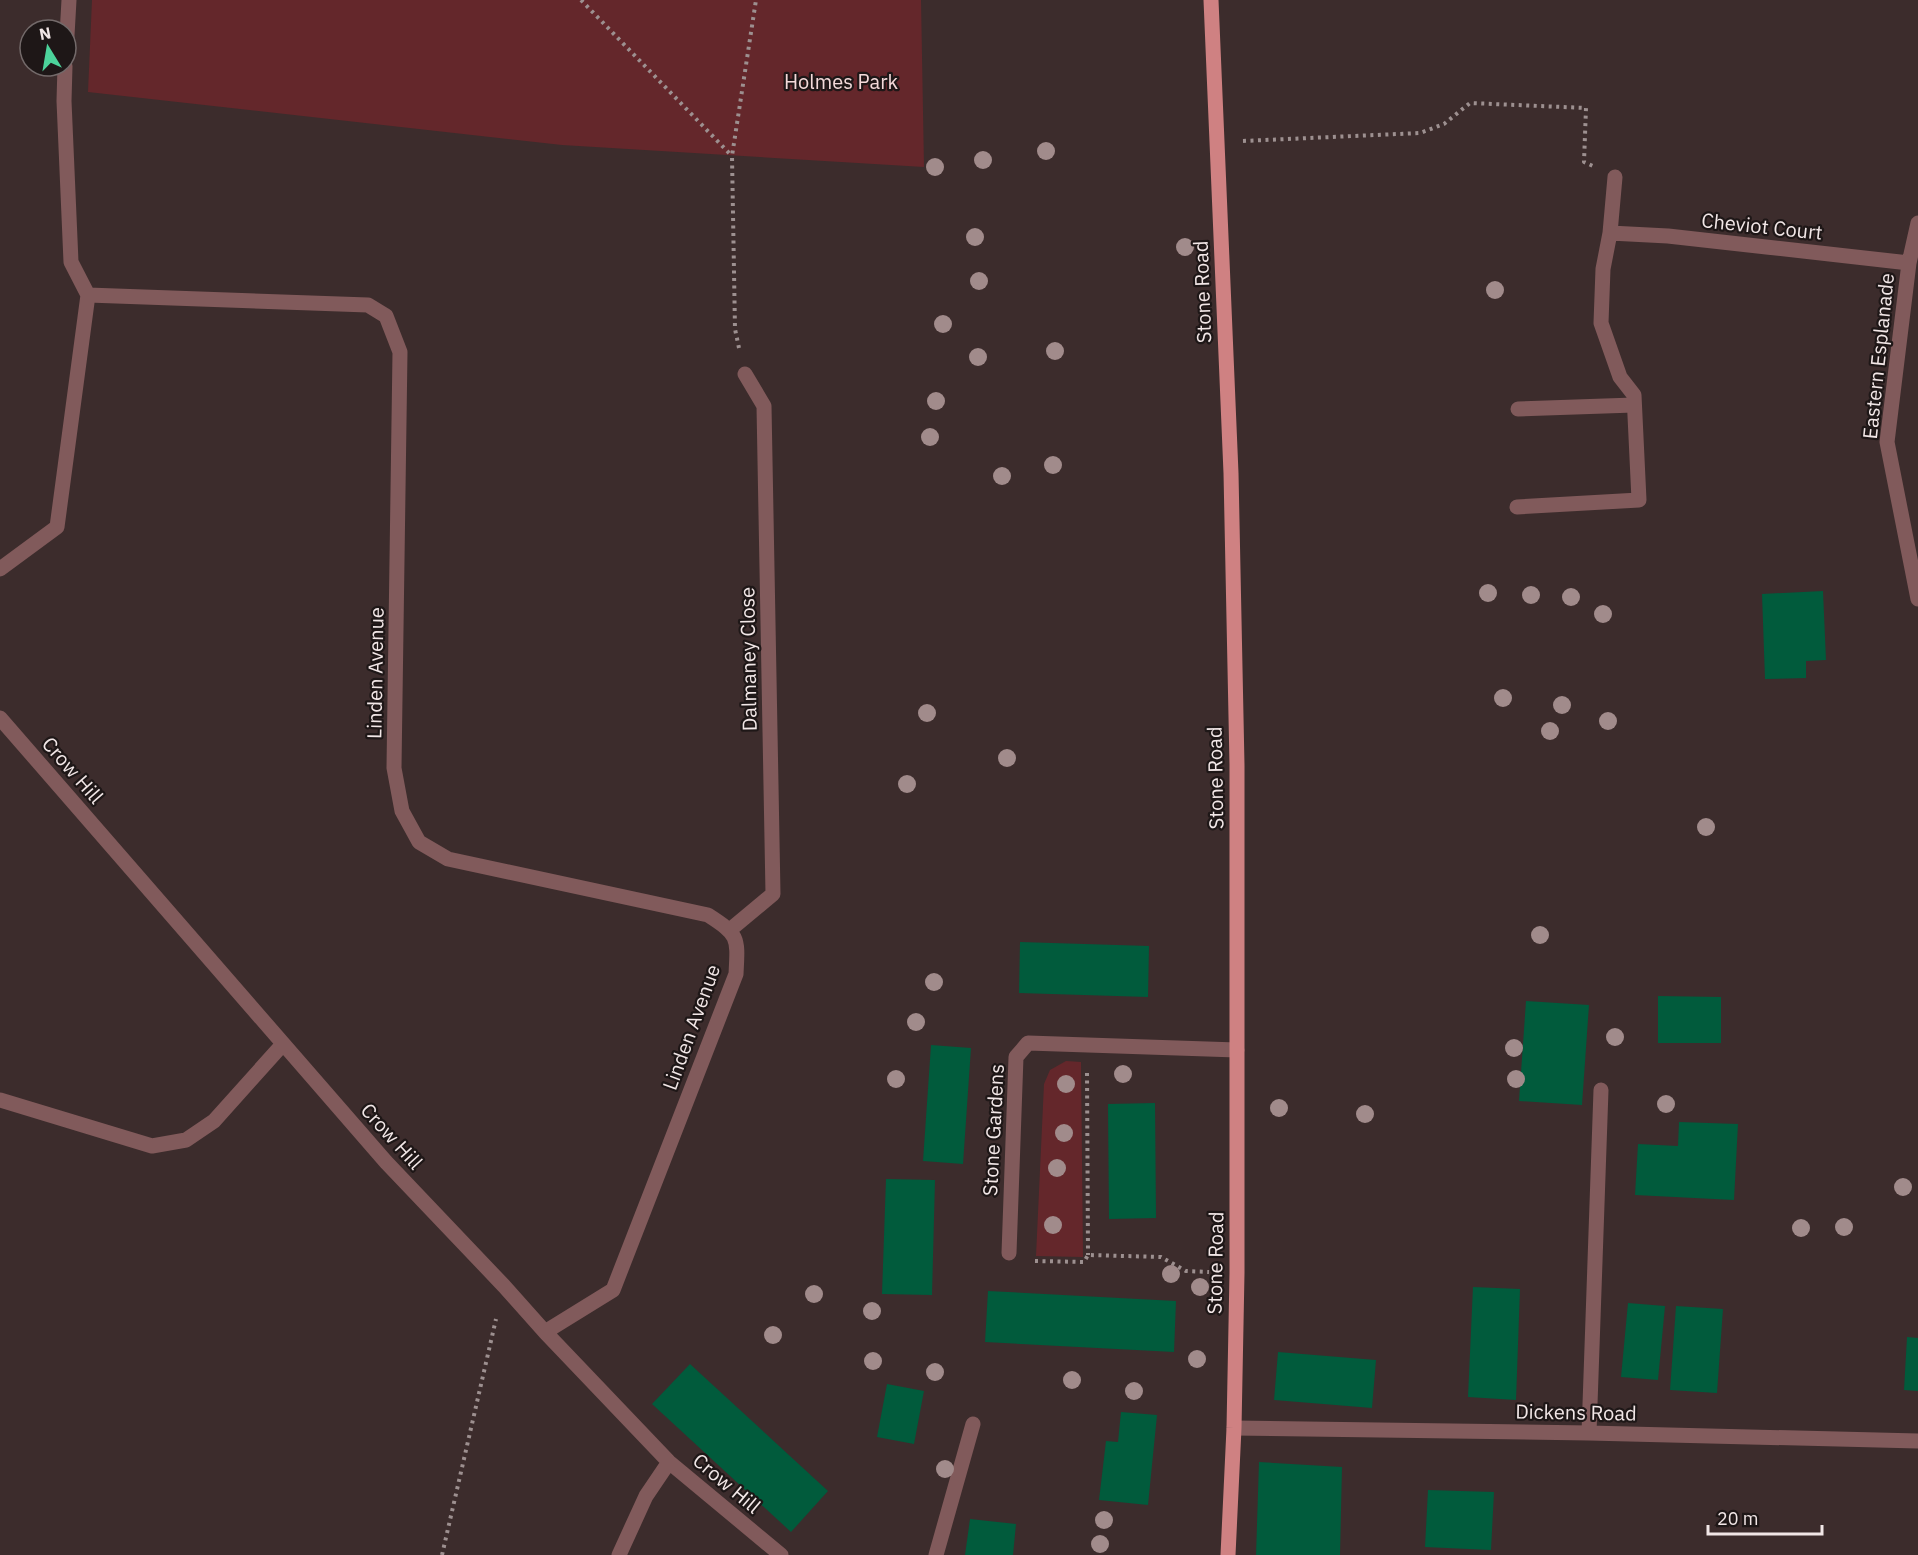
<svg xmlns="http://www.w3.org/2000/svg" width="1918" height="1555" font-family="'IBM Plex Sans',sans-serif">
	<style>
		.green { fill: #64272b }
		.building { fill: #015b3c }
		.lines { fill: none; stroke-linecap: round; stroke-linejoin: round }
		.path { stroke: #9d9090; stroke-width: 4; stroke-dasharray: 3 4.5; stroke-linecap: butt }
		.minor { stroke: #815a5b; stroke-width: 15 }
		.major { stroke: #cf8182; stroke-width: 15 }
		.tree { fill: #a18b8b }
		.labels { text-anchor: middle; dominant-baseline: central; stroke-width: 4.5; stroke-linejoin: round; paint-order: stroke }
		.park-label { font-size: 20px; fill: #f3d9d9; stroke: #1e1717 }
		.street-label { font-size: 20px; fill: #f2e7e7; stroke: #1e1717 }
	</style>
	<rect width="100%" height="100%" fill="#3c2c2c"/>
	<path class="green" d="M92,0H921L924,167L562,145L88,92Z
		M1066,1061L1081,1062L1083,1257L1036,1256L1044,1084L1050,1070Z"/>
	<path class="building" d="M1823,591L1826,660L1806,661V678L1765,679L1762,594Z
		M1020,942L1149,946L1148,997L1019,993Z
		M1658,996L1721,997V1043H1658Z
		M1526,1001L1589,1005L1582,1105L1519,1101Z
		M931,1045L971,1048L963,1164L923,1161Z
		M1155,1103L1156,1218L1109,1219L1108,1104Z
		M1679,1122L1738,1124L1734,1200L1635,1195L1638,1144L1678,1146Z
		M886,1179L935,1180L932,1295L882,1294Z
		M1473,1287L1520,1289L1516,1400L1468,1397Z
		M988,1291L1176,1301L1174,1352L985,1342Z
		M1628,1303L1665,1306L1658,1380L1621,1377Z
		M1676,1306L1723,1309L1717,1393L1670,1390Z
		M1907,1337L1918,1338V1391L1904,1390Z
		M1278,1352L1376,1360L1372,1408L1274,1400Z
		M690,1364L828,1491L791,1532L652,1404Z
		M887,1384L924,1391L914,1444L877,1437Z
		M1121,1412L1157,1415L1148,1505L1099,1500L1106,1441L1118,1442Z
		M1259,1462L1342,1467L1340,1555H1256Z
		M1428,1490L1494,1492L1491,1550L1425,1547Z
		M970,1519L1016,1524L1013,1555H965Z"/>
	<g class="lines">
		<path class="path" d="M581,0L731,155
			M1243,141L1420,133L1444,124L1470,103L1586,108L1584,162L1593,166
			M739,348L735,329L732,156L756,0
			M1087,1073L1088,1255
			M1035,1261L1084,1262L1088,1255L1161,1257L1186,1271L1209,1272
			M442,1555L496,1319"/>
		<path class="minor" d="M66,53L69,0
			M65,66L64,101L71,262L88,295
			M1918,223L1909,263L1887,442L1918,599
			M1610,233L1668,236L1909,263
			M1518,409L1634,405
			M1517,507L1639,500L1634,395L1620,377L1601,323L1603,269L1610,233L1615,177
			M0,569L57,527L88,295L368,305L386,316L400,352L394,768L402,811L419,842L448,859L708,915C739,935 738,937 736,974L613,1290L545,1332
			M0,718L386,1162L504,1286L545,1332L669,1462L781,1555
			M731,929L773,894L764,406L745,374
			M0,1100L152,1146L186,1140L214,1121L283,1044
			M1009,1253L1016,1057L1028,1043L1237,1050
			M1234,1428L1589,1433L1918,1441
			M1589,1433L1601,1090
			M619,1555L646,1496L669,1462
			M936,1555L973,1424"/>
		<path class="major" d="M1211,0L1231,473L1237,765V1273L1234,1428L1228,1555"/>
	</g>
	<g class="tree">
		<circle cx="1046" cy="151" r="9"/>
		<circle cx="983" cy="160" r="9"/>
		<circle cx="935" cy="167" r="9"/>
		<circle cx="975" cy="237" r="9"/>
		<circle cx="1185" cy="247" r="9"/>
		<circle cx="979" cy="281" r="9"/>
		<circle cx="1495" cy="290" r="9"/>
		<circle cx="943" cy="324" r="9"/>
		<circle cx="1055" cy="351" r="9"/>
		<circle cx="978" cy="357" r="9"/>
		<circle cx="936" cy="401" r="9"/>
		<circle cx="930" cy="437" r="9"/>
		<circle cx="1053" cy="465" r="9"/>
		<circle cx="1002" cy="476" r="9"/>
		<circle cx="1488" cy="593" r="9"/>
		<circle cx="1531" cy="595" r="9"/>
		<circle cx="1571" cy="597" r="9"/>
		<circle cx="1603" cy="614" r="9"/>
		<circle cx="1503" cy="698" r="9"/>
		<circle cx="1562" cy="705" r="9"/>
		<circle cx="927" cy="713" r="9"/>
		<circle cx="1608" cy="721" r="9"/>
		<circle cx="1550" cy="731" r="9"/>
		<circle cx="1007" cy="758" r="9"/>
		<circle cx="907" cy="784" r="9"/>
		<circle cx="1706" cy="827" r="9"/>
		<circle cx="1540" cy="935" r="9"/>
		<circle cx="934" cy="982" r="9"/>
		<circle cx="916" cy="1022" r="9"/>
		<circle cx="1615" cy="1037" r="9"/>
		<circle cx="1514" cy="1048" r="9"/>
		<circle cx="1123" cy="1074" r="9"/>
		<circle cx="896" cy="1079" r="9"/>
		<circle cx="1516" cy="1079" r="9"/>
		<circle cx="1066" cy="1084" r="9"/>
		<circle cx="1666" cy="1104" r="9"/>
		<circle cx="1279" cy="1108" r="9"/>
		<circle cx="1365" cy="1114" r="9"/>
		<circle cx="1064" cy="1133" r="9"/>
		<circle cx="1057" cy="1168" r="9"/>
		<circle cx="1903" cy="1187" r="9"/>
		<circle cx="1053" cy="1225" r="9"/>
		<circle cx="1844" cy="1227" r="9"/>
		<circle cx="1801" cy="1228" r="9"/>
		<circle cx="1171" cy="1274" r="9"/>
		<circle cx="1200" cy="1287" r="9"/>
		<circle cx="814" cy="1294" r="9"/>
		<circle cx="872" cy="1311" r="9"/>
		<circle cx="773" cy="1335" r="9"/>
		<circle cx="1197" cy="1359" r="9"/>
		<circle cx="873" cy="1361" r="9"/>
		<circle cx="935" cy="1372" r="9"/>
		<circle cx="1072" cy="1380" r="9"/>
		<circle cx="1134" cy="1391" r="9"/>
		<circle cx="945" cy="1469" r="9"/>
		<circle cx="1104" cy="1520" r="9"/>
		<circle cx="1100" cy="1544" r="9"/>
	</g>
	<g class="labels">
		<g class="park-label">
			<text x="841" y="81">Holmes Park</text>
		</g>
		<g class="street-label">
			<text transform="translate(1762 226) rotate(6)">Cheviot Court</text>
			<text transform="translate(1202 292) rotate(-92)">Stone Road</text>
			<text transform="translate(1878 356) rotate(-84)">Eastern Esplanade</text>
			<text transform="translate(748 659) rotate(-91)">Dalmaney Close</text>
			<text transform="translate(375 673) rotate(-89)">Linden Avenue</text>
			<text transform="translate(73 770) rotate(49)">Crow Hill</text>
			<text transform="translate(1215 778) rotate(-91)">Stone Road</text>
			<text transform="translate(691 1027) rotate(-70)">Linden Avenue</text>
			<text transform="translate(993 1130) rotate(-87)">Stone Gardens</text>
			<text transform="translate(392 1136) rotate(48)">Crow Hill</text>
			<text transform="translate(1215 1263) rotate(-89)">Stone Road</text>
			<text transform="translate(1576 1412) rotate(1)">Dickens Road</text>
			<text transform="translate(727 1483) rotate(40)">Crow Hill</text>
		</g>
	</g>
	<g transform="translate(48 48) rotate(349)"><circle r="28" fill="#1e1717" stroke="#736a6a" stroke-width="1.5"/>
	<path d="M0-4.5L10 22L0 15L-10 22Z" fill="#4cd39b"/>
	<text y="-9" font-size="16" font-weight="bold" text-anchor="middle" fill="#f2e7e7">N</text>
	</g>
	<path d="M1708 1525v9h114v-9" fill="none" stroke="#f2e7e7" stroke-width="3"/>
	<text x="1717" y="1525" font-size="18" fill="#f2e7e7" stroke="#1e1717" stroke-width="4.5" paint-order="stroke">20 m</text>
</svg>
